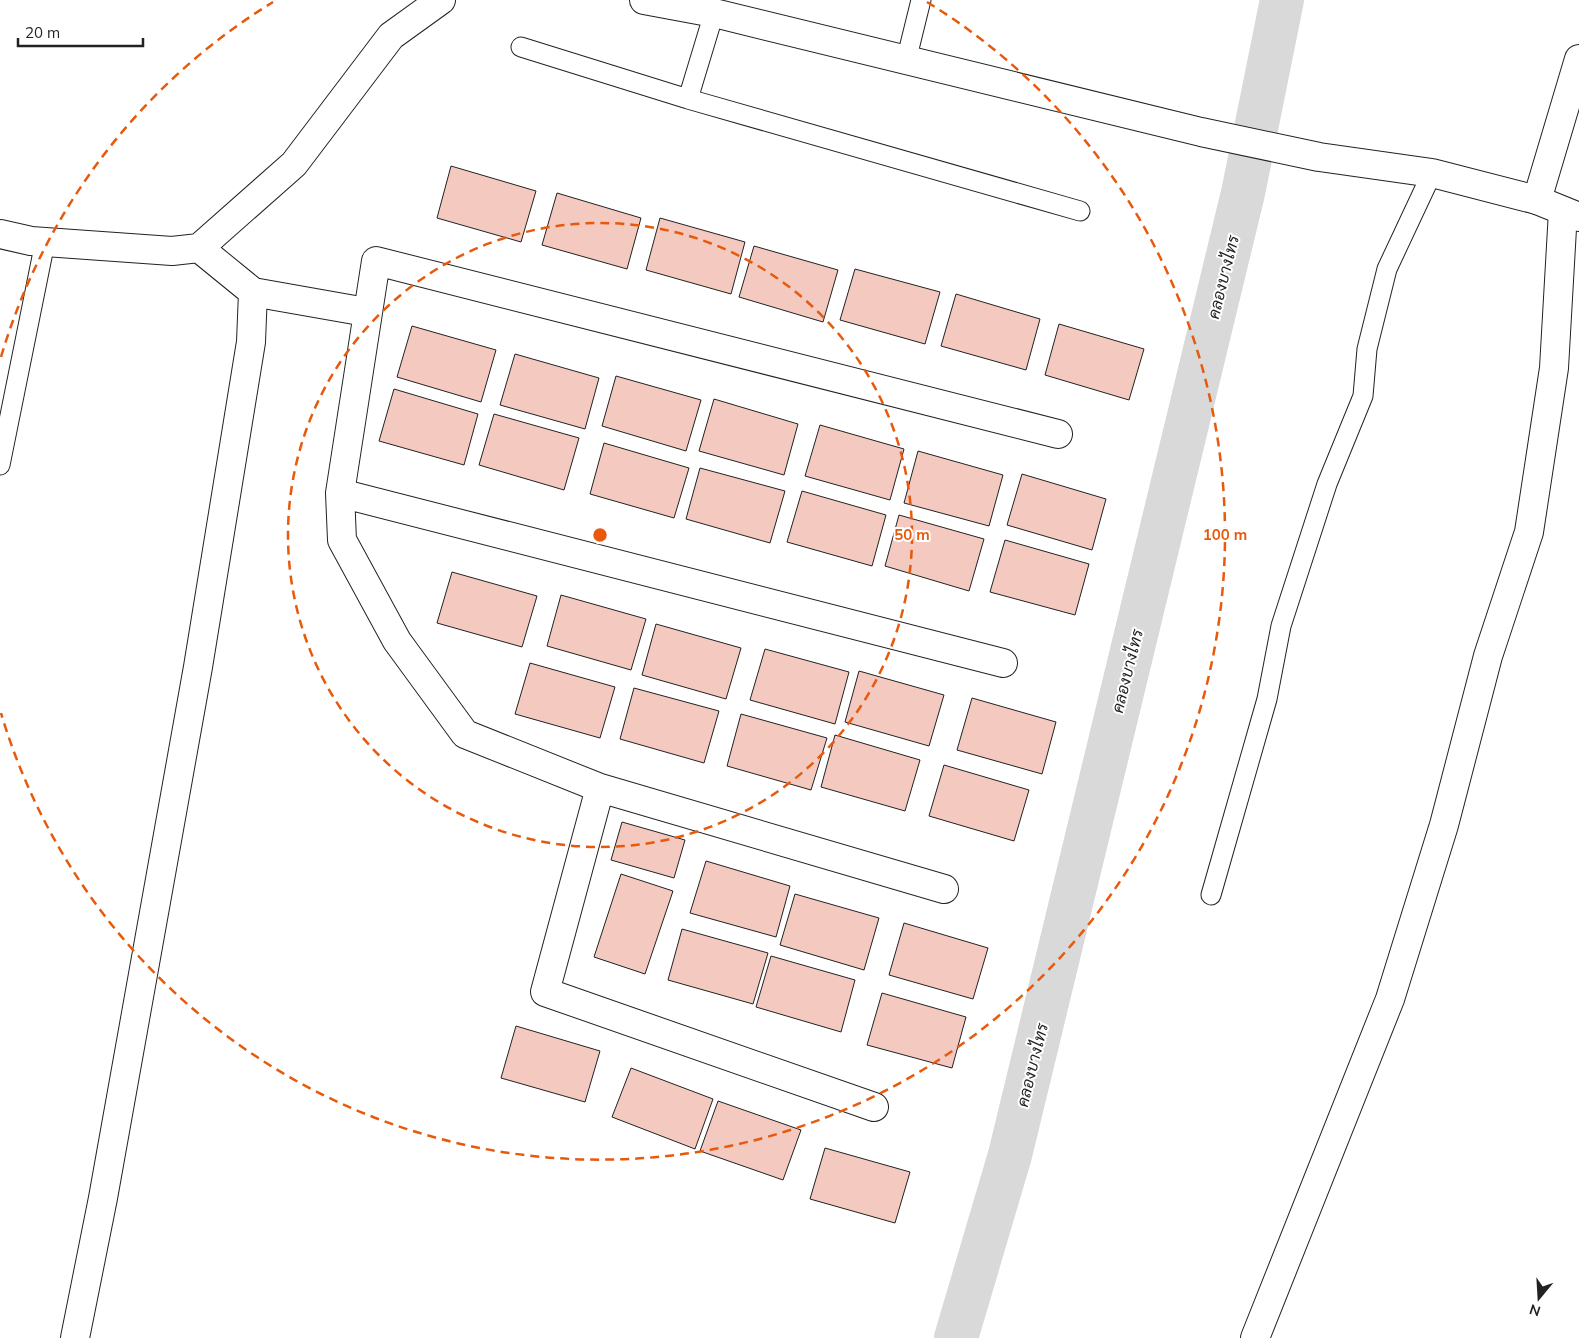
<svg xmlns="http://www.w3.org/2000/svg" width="1579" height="1338" font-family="Mulish,Sarabun,sans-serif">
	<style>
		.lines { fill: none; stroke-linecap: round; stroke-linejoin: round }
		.canal { stroke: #d9d9d9; stroke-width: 44 }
		.building { fill: #f3c9c0; stroke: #222 }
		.service-casing { stroke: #222; stroke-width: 21 }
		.minor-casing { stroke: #222; stroke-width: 30 }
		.tertiary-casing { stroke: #222; stroke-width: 30 }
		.service { stroke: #fff; stroke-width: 19 }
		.minor { stroke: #fff; stroke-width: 28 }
		.tertiary { stroke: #fff; stroke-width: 28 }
		.ring { fill: none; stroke: #e8590c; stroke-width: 2.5; stroke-dasharray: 9 6 }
		.labels { text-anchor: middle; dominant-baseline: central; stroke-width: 4; stroke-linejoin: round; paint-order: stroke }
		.water-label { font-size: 16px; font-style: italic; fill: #222; stroke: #fff }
		.centre { fill: #e8590c; stroke: #fff; stroke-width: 2.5 }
		.ring-label { font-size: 15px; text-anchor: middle; font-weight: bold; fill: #e8590c; stroke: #fff; stroke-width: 4; stroke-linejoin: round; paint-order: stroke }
	</style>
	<rect width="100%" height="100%" fill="#fff"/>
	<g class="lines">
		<path class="canal" d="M956,1338L1010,1155L1243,193L1282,0"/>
	</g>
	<path class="building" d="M451,166L536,191L521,242L437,218Z
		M557,193L641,218L627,269L542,245Z
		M660,218L745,242L731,294L646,270Z
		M754,246L838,270L823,322L739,297Z
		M855,269L940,292L925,344L840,320Z
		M956,294L1040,319L1026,370L941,346Z
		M1059,324L1144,349L1129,400L1045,375Z
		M412,326L496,350L481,402L397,377Z
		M515,354L599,378L585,429L500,405Z
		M616,376L701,400L686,451L602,426Z
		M394,389L478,414L464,465L379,441Z
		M714,399L798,424L784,475L699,451Z
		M494,414L579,438L564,490L479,465Z
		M820,425L904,449L890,500L805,476Z
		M604,443L689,468L674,518L590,494Z
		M918,451L1003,475L989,526L904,503Z
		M700,468L785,491L770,543L686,519Z
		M1022,474L1106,499L1092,550L1007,525Z
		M802,491L886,515L872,566L787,542Z
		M899,515L984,539L969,591L885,566Z
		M1005,540L1089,564L1075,615L990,592Z
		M452,572L537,596L522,647L437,623Z
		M561,595L646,619L631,670L547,646Z
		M656,624L741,648L726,699L642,675Z
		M765,649L849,672L835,724L750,700Z
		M530,663L615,687L600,738L515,714Z
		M859,671L944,695L929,746L845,722Z
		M634,688L719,711L704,763L620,739Z
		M972,698L1056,722L1042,774L957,750Z
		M741,714L827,738L811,790L727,766Z
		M835,735L920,760L905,811L821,787Z
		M944,765L1029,790L1014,841L929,816Z
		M622,822L685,840L674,878L611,860Z
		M706,861L790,886L776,937L690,913Z
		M621,874L673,891L645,974L594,957Z
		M795,894L879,918L864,970L780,945Z
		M904,923L988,948L973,999L889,975Z
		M682,929L768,953L753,1004L668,980Z
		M771,956L855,980L841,1032L756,1007Z
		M882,993L966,1017L952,1068L867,1045Z
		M516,1026L600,1051L585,1102L501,1078Z
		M631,1068L713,1099L695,1149L612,1117Z
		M718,1101L801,1130L783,1180L700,1151Z
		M825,1148L910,1172L895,1223L810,1199Z"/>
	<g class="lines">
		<g class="service-casing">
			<path id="service" d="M521,47L688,99L1080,211
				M906,61L921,0
				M688,99L714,13
				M0,465L45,242
				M1211,895L1267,699L1281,626L1327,484L1363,396L1367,349L1387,269L1432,173"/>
		</g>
		<g class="minor-casing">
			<path id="minor" d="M1537,200L1579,59
				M253,292L366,312
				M340,493L1003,663
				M600,788L545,992L874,1107
				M944,889L600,788L465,734L397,641L342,540L340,493L376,261L1058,434
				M75,1338L103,1198L198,667L251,342L253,292L199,248
				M1255,1338L1390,999L1444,825L1488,656L1529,532L1554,368L1563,211"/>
		</g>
		<g class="tertiary-casing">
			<path id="tertiary" d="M644,0L714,13L1201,132L1319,157L1432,173L1537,200L1579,217
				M0,234L31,241L172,251L199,248L294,164L391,36L441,0"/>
		</g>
		<use href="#service" class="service"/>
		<use href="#minor" class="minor"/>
		<use href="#tertiary" class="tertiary"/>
	</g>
	<g class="ring">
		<circle cx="600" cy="535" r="312"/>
		<path d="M1 357A625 625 0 0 1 273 2M927 2A625 625 0 1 1 1 713"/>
	</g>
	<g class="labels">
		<g class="water-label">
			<text transform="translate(1223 277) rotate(-76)">คลองบางไทร</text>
			<text transform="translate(1127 671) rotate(-76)">คลองบางไทร</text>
			<text transform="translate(1032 1065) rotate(-76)">คลองบางไทร</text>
		</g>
	</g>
	<circle cx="600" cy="535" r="8" class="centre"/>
	<g class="ring-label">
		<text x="912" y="540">50 m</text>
		<text x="1225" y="540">100 m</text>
	</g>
	<g transform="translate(1539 1298) rotate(198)" stroke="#ffffff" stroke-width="4" paint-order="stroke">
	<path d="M0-4L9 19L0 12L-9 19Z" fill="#222222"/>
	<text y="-8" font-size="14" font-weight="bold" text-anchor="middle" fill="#222222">N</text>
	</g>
	<path d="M18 38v8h125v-8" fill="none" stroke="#222222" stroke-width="2.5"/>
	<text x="25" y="38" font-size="15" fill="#222222" stroke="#ffffff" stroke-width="4" paint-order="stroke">20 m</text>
</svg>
